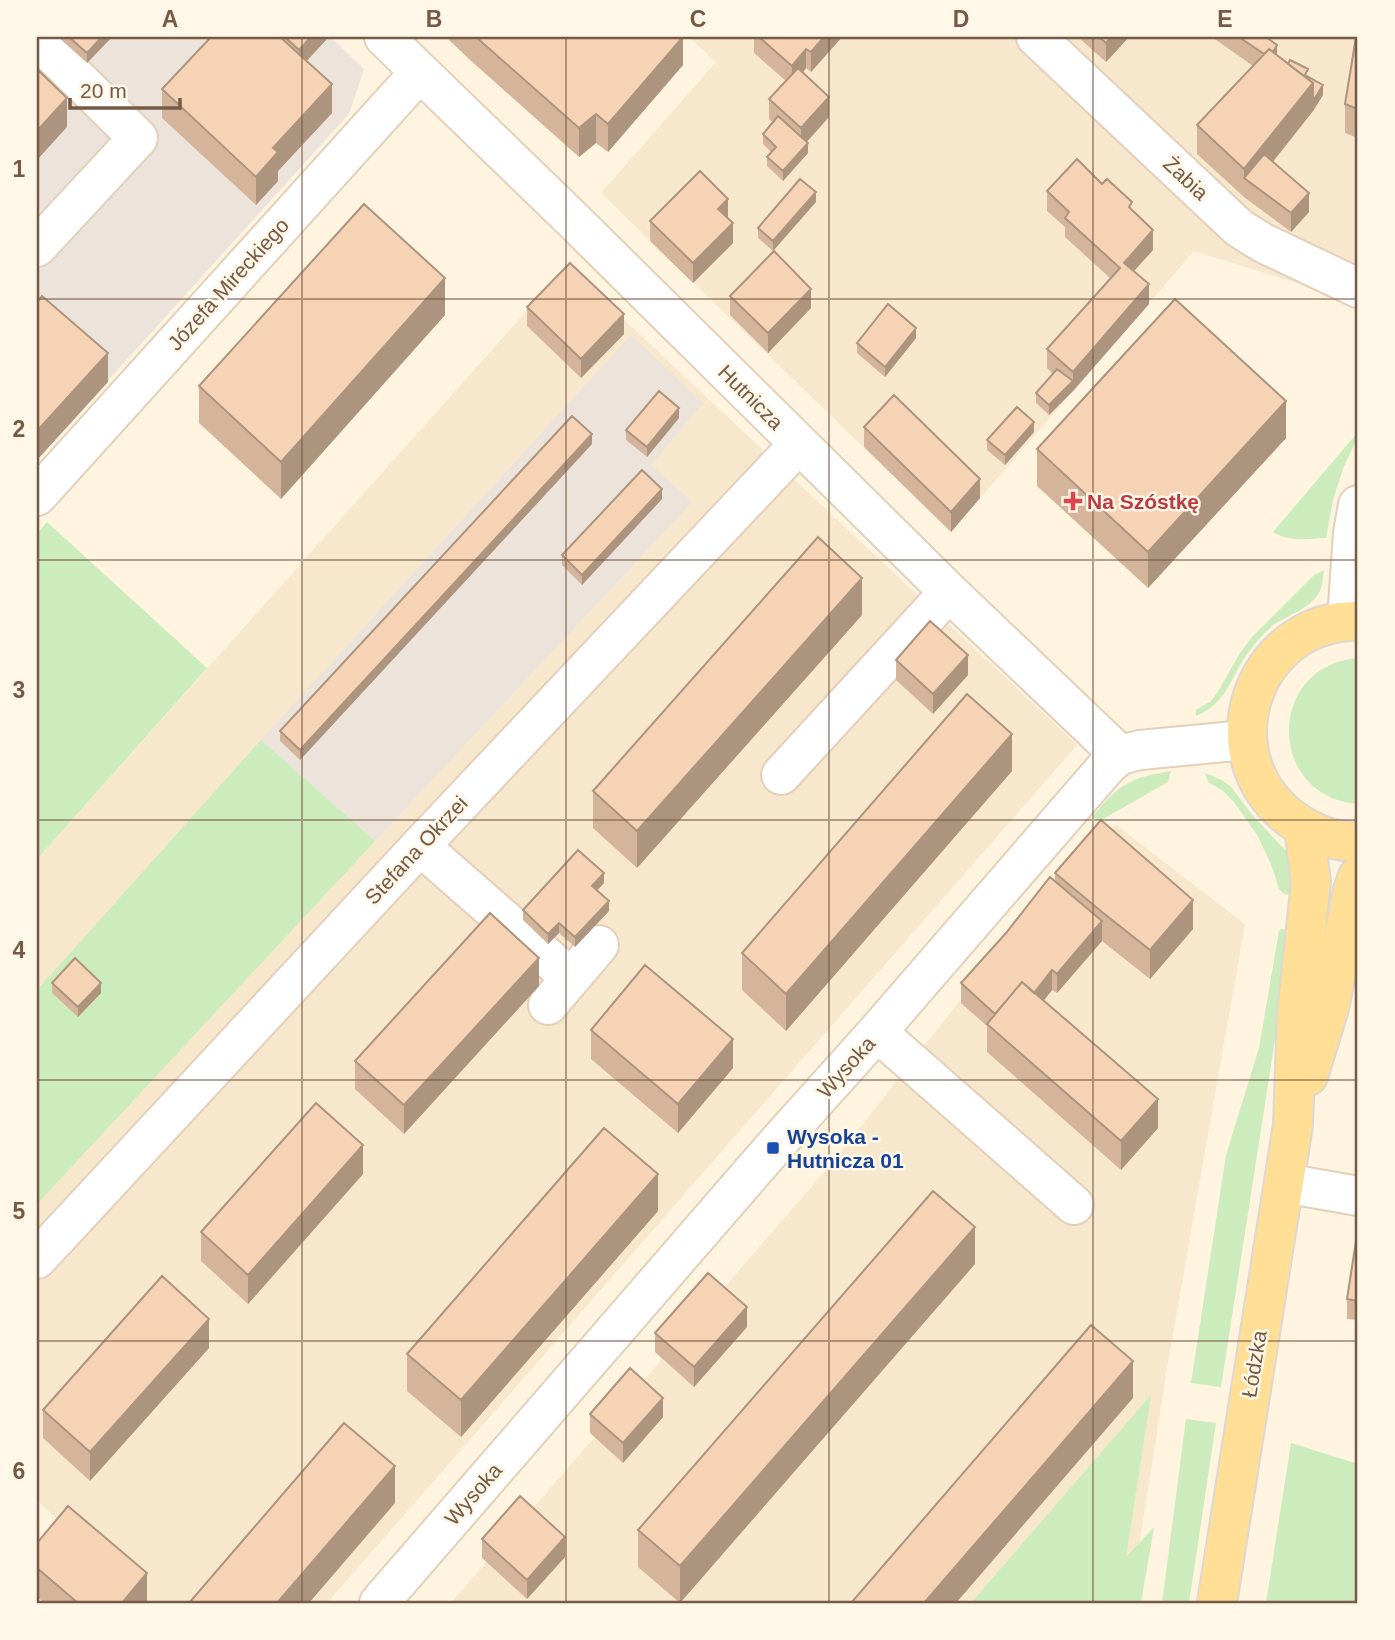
<svg xmlns="http://www.w3.org/2000/svg" width="1395" height="1640" font-family="Helvetica,sans-serif">
	<style>
		.residential { fill: #f6e7cd }
		.industrial { fill: #ece4db }
		.green { fill: #ccecbd }
		.lines { fill: none; stroke-linecap: round; stroke-linejoin: round }
		.minor-casing { stroke: #e3d0ba; stroke-width: 42 }
		.major-casing { stroke: #ded7d2; stroke-width: 42 }
		.minor { stroke: #fff; stroke-width: 38 }
		.major { stroke: #ffdf95; stroke-width: 38 }
		.wall { fill: #d4b59b }
		.shaded-wall { fill: #ac947e }
		.building { fill: #f6d3b4; stroke: #ac947e; stroke-width: 2 }
		.grid { fill: none; stroke: #765a45; stroke-width: 2; stroke-opacity: 0.55 }
		.health-dot { fill: #e0444e; stroke: #fff7e7; stroke-width: 2.5 }
		.transit-dot { fill: #1a4fb4; stroke: #fff7e7; stroke-width: 2.5 }
		.labels { text-anchor: middle; dominant-baseline: central; stroke-width: 5; stroke-linejoin: round; paint-order: stroke }
		.street-label { font-size: 21px; fill: #765a45; stroke: #fff7e7 }
		.health-label { font-size: 21px; font-weight: bold; fill: #be3a42; stroke: #fff7e7; text-anchor: start }
		.transit-label { font-size: 21px; font-weight: bold; fill: #164399; stroke: #fff7e7; text-anchor: start }
		.neatline { fill: none; stroke: #765a45; stroke-width: 2.5 }
		.grid-label { font-size: 23px; text-anchor: middle; font-weight: bold; fill: #765a45 }
	</style>
	<rect width="100%" height="100%" fill="#fef4df"/>
	<path class="residential" d="M689,37H1358V290L1307,286L1194,251L951,532L601,193L716,62Z
		M567,266L1077,745L327,1603H37V1559L65,1527L37,1500V859Z
		M1116,825L1245,924L1168,1362L1130,1603H451L838,1156L1078,850Z"/>
	<path class="industrial" d="M37,37H331L364,69L349,114L37,459Z
		M631,335L703,403L651,465L692,502L375,841L261,740Z"/>
	<path class="green" d="M1358,432V437L1344,466L1333,500L1326,538C1307,539 1289,542 1273,532Z
		M47,522L207,668L37,859V534Z
		M1324,570C1323,577 1323,585 1320,591C1311,609 1287,615 1272,626C1264,633 1256,642 1250,650C1230,676 1229,702 1196,716V710L1211,701L1217,693L1240,653L1252,637L1314,575Z
		M1358,658V804C1266,797 1266,665 1358,658Z
		M261,740L375,841L37,1204V990Z
		M1171,771L1168,782L1103,819L1096,820L1093,816C1118,785 1131,777 1171,771Z
		M1205,773L1222,780L1231,787L1254,817L1287,852L1292,861L1297,896L1284,894L1279,889L1271,864L1257,835L1234,802L1223,791L1208,782Z
		M1281,929L1292,930L1221,1387L1191,1383L1226,1155L1259,1048L1279,931Z
		M1151,1395L1126,1557L1154,1527L1141,1603H971Z
		M1186,1419L1216,1423L1189,1603H1162Z
		M1291,1443L1358,1464V1603H1266Z"/>
	<g class="lines">
		<g class="minor-casing">
			<path id="minor" d="M384,37L573,220L949,592L1120,755
				M1036,37L1239,228L1263,243L1358,288
				M37,39L138,138L37,247
				M37,496L420,72
				M1347,621L1353,533L1358,505
				M781,775L949,592
				M420,846L571,978L548,1005
				M571,978L599,945
				M877,1032L1074,1205
				M1284,1183L1358,1196
				M37,1259L420,846L799,444
				M379,1603L773,1148L877,1032L1108,765L1120,755L1140,750L1246,740"/>
		</g>
		<g class="major-casing">
			<path id="major" d="M1358,621C1251,620 1206,757 1293,820C1311,833 1335,843 1358,841
				M1308,1076L1329,1008L1353,890L1358,876
				M1217,1603L1293,1125L1297,1013L1311,882L1304,828"/>
		</g>
		<use href="#minor" class="minor"/>
		<use href="#major" class="major"/>
	</g>
	<path class="wall" d="M58,37H112L87,63Z
		M209,37H326V40L307,61L332,113L278,171V181L256,205L162,118V89L209,39Z
		M446,37H683V65L608,152L596,143L579,157L470,60Z
		M754,37H842L811,72L806,68L803,73L829,117L807,142L808,153L783,181L767,166V157L771,152L763,144V134L773,122L769,119V99L786,81L754,53Z
		M1078,37H1129L1106,62Z
		M1212,37H1266L1277,55L1308,76L1323,95L1313,111L1273,162L1309,212L1291,232L1244,197L1197,154V125L1253,66Z
		M1358,37V138L1345,133V104Z
		M1102,184L1132,210L1153,250L1134,271L1149,304L1073,391L1049,415L1036,403V393L1053,374L1047,368V349L1110,278L1065,237V227L1047,211V191Z
		M816,202L773,251L758,238V228Z
		M728,218L733,243L693,283L650,241V221Z
		M730,296L811,308L768,353L730,315Z
		M527,307L624,334L581,378L527,326Z
		M445,315L281,499L199,423V386Z
		M916,338L885,377L857,353V343Z
		M679,418L647,457L626,440V430Z
		M864,427L980,498L951,532L864,447Z
		M1034,432L1005,465L987,450V440Z
		M1286,438L1148,588L1037,486V449Z
		M592,444L300,760L280,741V731Z
		M662,499L582,585L562,565V555Z
		M862,615L637,868L593,828V791Z
		M896,660L968,675L933,714L896,680Z
		M1012,771L786,1031L742,990V953Z
		M1055,873L1193,929L1150,979L1102,941L1057,993L1052,990L1043,1001L1158,1128L1121,1170L987,1052V1026L961,1003V983L1055,882Z
		M604,883L597,890L609,911L575,947L559,933L548,944L523,920V910Z
		M52,983L101,993L78,1017L52,993Z
		M539,986L404,1134L355,1089V1061Z
		M591,1030L733,1068L678,1133L591,1059Z
		M363,1174L248,1304L201,1261V1232Z
		M658,1211L461,1437L407,1391V1354Z
		M1358,1223V1320L1347,1319V1299L1357,1241Z
		M975,1264L680,1603L638,1567V1530Z
		M747,1327L694,1387L655,1352V1333Z
		M209,1348L90,1481L43,1438V1410Z
		M590,1414L663,1417L623,1463L590,1433Z
		M482,1539L565,1557L527,1599L482,1558Z
		M37,1543L147,1602L146,1603H45L37,1597Z"/>
	<path class="shaded-wall" d="M102,37H112L87,63V53Z
		M311,37H326V40L299,69V50Z
		M683,37V65L608,152V124Z
		M824,37H842L811,72V52Z
		M1111,37H1129L1106,62V43Z
		M1277,45V65L1269,58Z
		M806,49V68L792,85V66Z
		M1313,83L1323,85V95L1313,111L1254,185L1244,178V169Z
		M332,84V113L278,171V181L256,205V177L273,148Z
		M829,97V117L801,148V128Z
		M67,98V127L37,160V131Z
		M596,114V143L579,157V128Z
		M808,143V153L783,181V171Z
		M816,192V202L773,251V241Z
		M1309,193V212L1291,232V213Z
		M728,199V218L718,209Z
		M733,223V243L693,283V263Z
		M1153,230V250L1124,282V263Z
		M445,278V315L281,499V462Z
		M1149,284V304L1073,391V372Z
		M811,289V308L768,353V333Z
		M624,314V334L581,378V359Z
		M916,328V338L885,377V367Z
		M108,353V382L37,460V431Z
		M1073,381V391L1049,415V405Z
		M1286,401V438L1148,588V552Z
		M679,408V418L647,457V447Z
		M1034,422V432L1005,465V455Z
		M592,434V444L300,760V750Z
		M980,479V498L951,532V512Z
		M662,489V499L582,585V575Z
		M862,578V615L637,868V831Z
		M968,655V675L933,714V694Z
		M1012,734V771L786,1031V994Z
		M604,873V883L592,896V886Z
		M1193,900V929L1150,979V950Z
		M609,901V911L575,947V937Z
		M1102,921V941L1057,993V974Z
		M559,923V933L548,944V934Z
		M539,958V986L404,1134V1105Z
		M1052,970V990L1030,1018V998Z
		M101,983V993L78,1017V1007Z
		M733,1039V1068L678,1133V1104Z
		M1158,1099V1128L1121,1170V1141Z
		M363,1145V1174L248,1304V1275Z
		M658,1174V1211L461,1437V1400Z
		M975,1227V1264L680,1603V1566Z
		M747,1307V1327L694,1387V1367Z
		M209,1319V1348L90,1481V1452Z
		M1133,1361V1398L956,1603H924Z
		M663,1398V1417L623,1463V1443Z
		M395,1466V1503L309,1603H277Z
		M565,1537V1557L527,1599V1580Z
		M147,1573V1602L146,1603H122Z"/>
	<path class="building" d="M69,37H102L87,53Z
		M211,37H280L332,84L273,148L278,152L256,177L162,89Z
		M285,37H311L299,50Z
		M476,37H683L608,124L596,114L579,128Z
		M759,37H824L811,52L806,49L792,66Z
		M1099,37H1111L1106,43Z
		M1239,37H1266L1277,45L1273,52L1269,49L1264,54Z
		M1356,37H1358V109L1345,104Z
		M1269,49L1313,83L1244,169L1197,125Z
		M1290,60L1308,69L1305,75L1323,85L1313,101V83L1288,64Z
		M798,68L829,97L801,128L769,99Z
		M37,69L67,98L37,131Z
		M778,116L808,143L783,171L767,157L776,147L763,134Z
		M1264,154L1309,193L1291,213L1244,178Z
		M1077,159L1102,184L1107,179L1132,202L1129,207L1153,230L1124,263L1149,284L1073,372L1047,349L1120,268L1065,218L1069,212L1047,191Z
		M700,171L728,199L718,209L733,223L693,263L650,221Z
		M800,179L816,192L773,241L758,228Z
		M364,204L445,278L281,462L199,386Z
		M774,251L811,289L768,333L730,296Z
		M570,263L624,314L581,359L527,307Z
		M42,296L108,353L37,431V302Z
		M1175,299L1286,401L1148,552L1037,449Z
		M888,304L916,328L885,367L857,343Z
		M1057,369L1073,381L1049,405L1036,393Z
		M659,391L679,408L647,447L626,430Z
		M894,395L980,479L951,512L864,427Z
		M1017,407L1034,422L1005,455L987,440Z
		M572,416L592,434L300,750L280,731Z
		M642,470L662,489L582,575L562,555Z
		M818,537L862,578L637,831L593,791Z
		M930,621L968,655L933,694L896,660Z
		M967,694L1012,734L786,994L742,953Z
		M1101,820L1193,900L1150,950L1102,912L1055,873Z
		M578,850L604,873L592,886L609,901L575,937L559,923L548,934L523,910Z
		M1050,877L1102,921L1057,974L1052,970L1034,993L1022,982L995,1014L961,983L1006,933Z
		M490,913L539,958L404,1105L355,1061Z
		M75,958L101,983L78,1007L52,983Z
		M645,965L733,1039L678,1104L591,1030Z
		M1022,982L1158,1099L1121,1141L987,1024Z
		M316,1103L363,1145L248,1275L201,1232Z
		M604,1128L658,1174L461,1400L407,1354Z
		M933,1191L975,1227L680,1566L638,1530Z
		M1356,1241H1358V1301L1347,1299Z
		M708,1273L747,1307L694,1367L655,1333Z
		M162,1276L209,1319L90,1452L43,1410Z
		M1091,1325L1133,1361L924,1603H851Z
		M630,1368L663,1398L623,1443L590,1414Z
		M344,1423L395,1466L277,1603H189Z
		M520,1496L565,1537L527,1580L482,1539Z
		M68,1506L147,1573L122,1603H78L37,1568V1543Z"/>
	<path class="grid" d="M302,37V1603M566,37V1603M829,37V1603M1093,37V1603M37,299H1358M37,560H1358M37,820H1358M37,1080H1358M37,1341H1358"/>
	<path class="health-dot" d="M1069.5 490.5h7v7h7v7h-7v7h-7v-7h-7v-7h7z"/>
	<rect class="transit-dot" x="766" y="1141" width="14" height="14" rx="3.5"/>
	<g class="labels">
		<g class="street-label">
			<text transform="translate(1186 178) rotate(43)">Żabia</text>
			<text transform="translate(228 284) rotate(-48)">Józefa Mireckiego</text>
			<text transform="translate(751 397) rotate(45)">Hutnicza</text>
			<text transform="translate(416 850) rotate(-47)">Stefana Okrzei</text>
			<text transform="translate(846 1067) rotate(-48)">Wysoka</text>
			<text transform="translate(1254 1364) rotate(-81)">Łódzka</text>
			<text transform="translate(473 1494) rotate(-49)">Wysoka</text>
		</g>
		<g class="health-label">
			<text x="1087" y="501">Na Szóstkę</text>
		</g>
		<g class="transit-label">
			<text x="787" y="1136">Wysoka -<tspan x="787" dy="24">Hutnicza 01</tspan></text>
		</g>
	</g>
	<rect width="1395" height="1640" fill="none" stroke="#fff7e7" stroke-width="77"/>
	<path d="M70 98v10h110v-10" fill="none" stroke="#765a45" stroke-width="3.5"/>
	<text x="80" y="98" font-size="21" fill="#765a45" stroke="#fff7e7" stroke-width="5" paint-order="stroke">20 m</text>
	<rect x="38" y="38" width="1318" height="1564" class="neatline"/>
	<g class="grid-label">
		<text x="170" y="27">A</text>
		<text x="434" y="27">B</text>
		<text x="698" y="27">C</text>
		<text x="961" y="27">D</text>
		<text x="1225" y="27">E</text>
		<text x="19" y="177">1</text>
		<text x="19" y="437">2</text>
		<text x="19" y="698">3</text>
		<text x="19" y="958">4</text>
		<text x="19" y="1219">5</text>
		<text x="19" y="1479">6</text>
	</g>
</svg>
